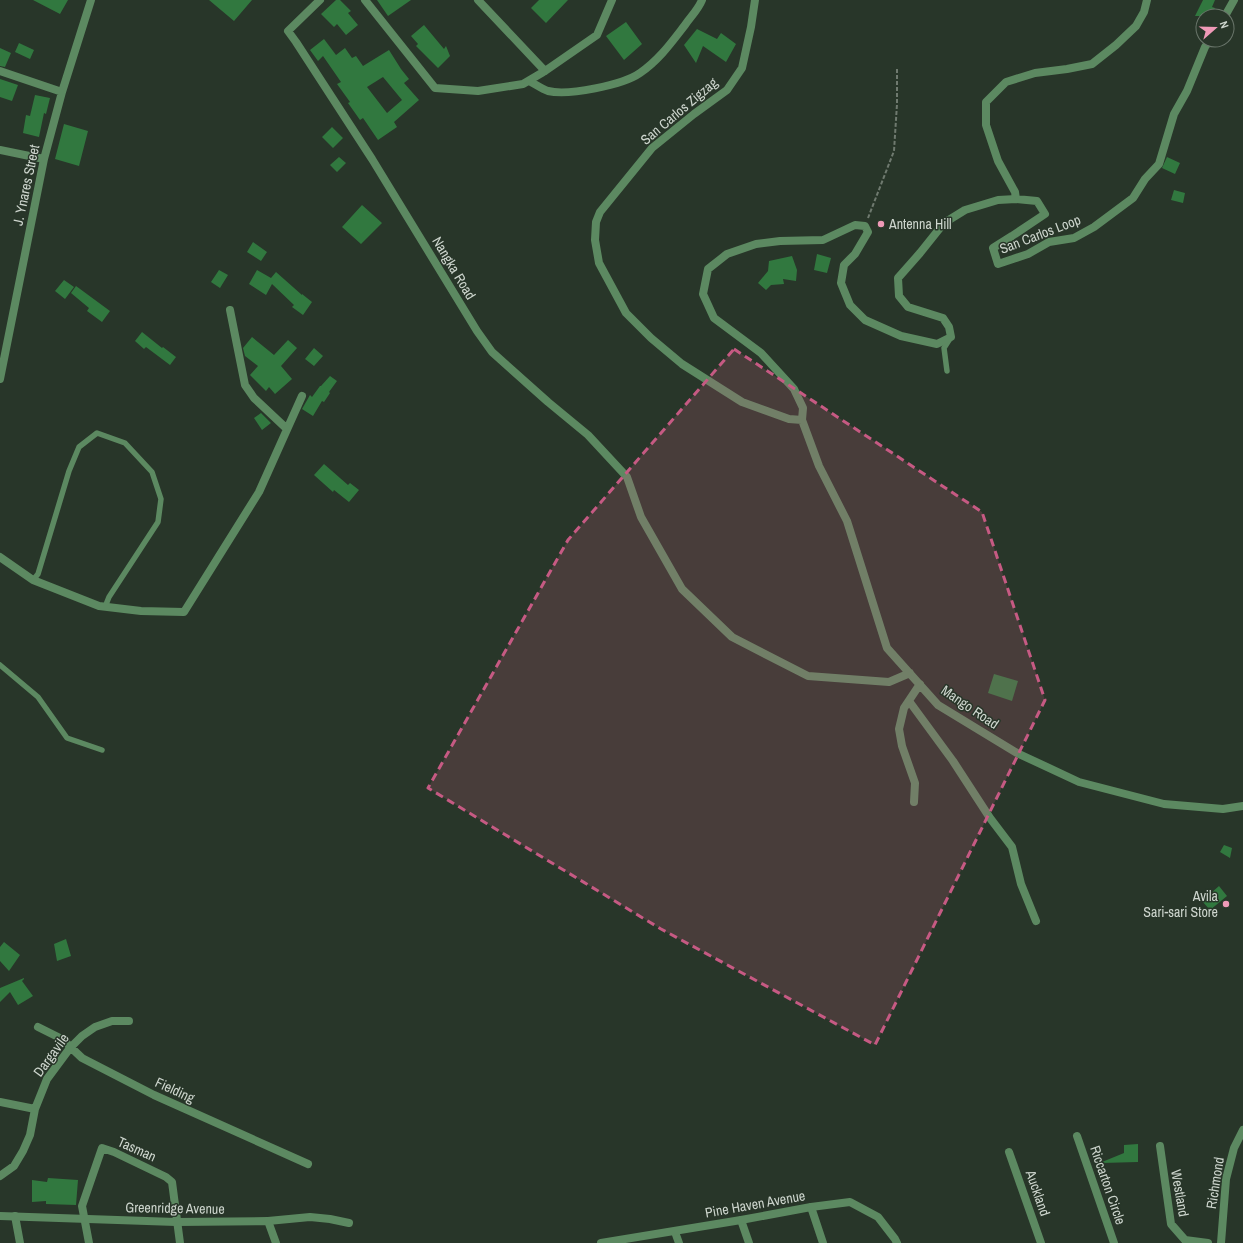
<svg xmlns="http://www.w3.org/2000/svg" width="1243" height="1243" font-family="'Archivo Narrow',sans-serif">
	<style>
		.building { fill: #31783f; fill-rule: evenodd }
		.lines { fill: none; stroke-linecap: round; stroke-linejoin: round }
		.path { stroke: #6f7a6f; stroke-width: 2; stroke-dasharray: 4 2; stroke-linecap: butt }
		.service { stroke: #5c8961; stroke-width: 5.5 }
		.minor { stroke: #5c8961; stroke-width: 8 }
		.tertiary { stroke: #5c8961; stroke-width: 8 }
		.marked { fill: #c65a83; fill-opacity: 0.2; stroke: #c65a83; stroke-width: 3; stroke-dasharray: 8 5; stroke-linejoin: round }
		.poi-dot { fill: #ef9ab7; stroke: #283629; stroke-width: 1.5 }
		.labels { text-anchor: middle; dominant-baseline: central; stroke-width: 3; stroke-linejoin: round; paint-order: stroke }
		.street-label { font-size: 14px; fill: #cdd5cd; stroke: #283629 }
		.poi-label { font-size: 14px; fill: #cdd5cd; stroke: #283629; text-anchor: start }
	</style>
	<rect width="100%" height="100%" fill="#283629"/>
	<path class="building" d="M33,0H68L60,14Z
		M209,0H252L234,21Z
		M336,0H340L351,11L348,13L358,25L346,35L337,24L334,27L321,14Z
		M377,0H411L388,16Z
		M539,0H568L546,23L531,8Z
		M1203,0H1215L1212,7L1215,8L1211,16H1195Z
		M626,22L642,44L624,60L606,36Z
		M424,25L444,49L446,46L450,56L438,68L416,46L418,44L411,36Z
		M697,29L717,39L721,33L736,44L726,62L703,46L696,63L684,45Z
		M324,39L336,55L345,48L352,58L356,56L363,66L389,50L401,69L409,79L404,83L419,100L394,122L397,127L378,140L363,118L360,120L348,103L350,102L337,84L341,82L323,56L318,61L310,50ZM383,77L402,100L387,113L367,87Z
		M19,43L34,50L30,59L15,52Z
		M0,48L11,53L5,67L0,66Z
		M0,79L18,85L12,101L0,97Z
		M35,95L50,98L46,114L44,113L39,137L23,133L26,115L30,116Z
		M64,124L88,131L79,166L55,159Z
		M332,127L343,138L333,148L322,137Z
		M339,157L346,163L337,172L330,165Z
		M1167,157L1180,163L1175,174L1162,168Z
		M1174,190L1185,193L1183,203L1171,200Z
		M362,205L382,223L361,244L342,227Z
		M253,242L267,252L261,261L247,252Z
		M817,254L831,258L827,273L814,270Z
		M792,256L797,270L796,281L783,279L784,284L771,285L766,290L758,283L768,271L769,261Z
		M219,270L228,275L220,288L211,282Z
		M257,270L271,278L276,272L302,295V294L312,302L303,315L292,307L294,305L272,284L266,295L249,284Z
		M64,280L74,287L65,299L55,291Z
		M76,286L110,311L102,322L87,311L89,308L71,293Z
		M142,332L162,348L163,347L176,357L170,365L146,347L144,349L135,341Z
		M252,337L274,355L288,340L297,348L281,366L292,379L275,394L269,387L266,391L250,375L258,366L245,356L243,348Z
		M314,348L323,356L314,366L305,359Z
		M330,376L337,381L329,392L330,393L324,402L322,401L313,416L302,409L310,395L312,397L320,386H321Z
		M261,413L271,423L262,430L254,418Z
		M324,464L348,485L350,483L359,490L349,502L334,490L333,492L314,475Z
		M994,674L1018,681L1012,701L988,693Z
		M1224,845L1232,848L1230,858L1220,852Z
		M1219,886L1227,896L1210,910L1202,901Z
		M66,939L71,956L57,961L54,944Z
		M4,942L20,955L9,971L0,961V947Z
		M24,978V979L22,981L33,996L18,1005L10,992L0,1002V988Z
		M1138,1144V1162L1102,1163V1162L1124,1153V1145Z
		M48,1178L78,1180L76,1205L46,1204V1201L32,1202V1180L47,1182Z"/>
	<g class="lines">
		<path class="path" d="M868,218L894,151L897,104V68"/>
		<path class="service" d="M947,371L944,348L951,337
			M33,580L38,574L69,471L79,447L97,433L125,443L152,472L161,499L158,522L109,597L105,607
			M0,665L38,697L67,738L102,750"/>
		<path class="minor" d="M320,0L288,31L296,42L372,159L477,331L492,352L548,402L588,435L627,477L641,517L682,589L732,637L808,676L889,682L910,673
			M365,0L435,88L478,91L523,84L545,71L597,35L612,0
			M478,0L545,71
			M755,0L751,27L742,68L727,90L694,114L652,148L600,212L596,222L595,240L599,263L626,313L651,338L682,364L742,402L789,419L802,420L803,408L794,389L761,353L714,318L703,294L708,269L727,254L756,244L780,241L823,240L855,225L865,226L868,232L855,254L844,265L841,283L850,305L865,320L901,336L937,344L951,337L949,327L943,318L908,307L899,296L898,278L920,253L944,223L965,210L998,200L1016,199L1037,201L1045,214L1012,236L993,248L998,264L1028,254L1049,242L1074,238L1094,227L1133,198L1145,179L1159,164L1174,114L1187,91L1205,47L1210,40
			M1225,16L1234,0
			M0,71L62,92
			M529,81C535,84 542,89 548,91C568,96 623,85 640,73C659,60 671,43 685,25C691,16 698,10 702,0
			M0,150L44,159
			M1016,199L1015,192L998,161L986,125V102L1006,82L1035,73L1067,69L1092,64L1116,45L1136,26L1144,12L1147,0
			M230,310L245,385L254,398L287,429
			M0,379L44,159L62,92L91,0
			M802,420L819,466L847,521L887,648L938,705L1017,753L1079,782L1164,804L1223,809L1243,806
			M0,557L33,580L99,606L141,611L184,612L259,492L302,396
			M909,701L953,761L990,818L1012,847L1021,884L1036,921
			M914,802L915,783L902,746L899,729L904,708L920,684
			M38,1027L62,1039L82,1058L154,1095L308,1164
			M0,1102L35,1109
			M1077,1136L1114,1243
			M1160,1146L1171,1224L1185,1240L1208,1243
			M1009,1152L1041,1243
			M0,1176L14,1166L23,1151L30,1135L35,1109L47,1079L70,1048L82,1036L95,1027L112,1021H129
			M811,1207L823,1243
			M15,1216L20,1243
			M741,1220L749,1243
			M268,1221L310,1217L330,1219L349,1223
			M675,1232L679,1243
			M89,1243L82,1206L102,1148L114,1152L166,1177L172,1182L180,1243
			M1221,1243L1226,1179L1234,1148L1243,1130"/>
		<path class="tertiary" d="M0,1216L176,1222L268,1221L276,1243
			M601,1243L741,1220L811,1207L850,1202L878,1217L895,1239L897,1243"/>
	</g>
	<path class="marked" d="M734,349L982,512L1045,700L875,1045L661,929L428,788L568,540Z"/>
	<g class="poi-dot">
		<circle cx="881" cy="224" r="4"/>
		<circle cx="1226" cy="904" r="4"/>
	</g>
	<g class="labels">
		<g class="street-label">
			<text transform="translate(679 111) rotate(-40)">San Carlos Zigzag</text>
			<text transform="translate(26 185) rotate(-78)">J. Ynares Street</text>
			<text transform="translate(1040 234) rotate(-21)">San Carlos Loop</text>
			<text transform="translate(454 268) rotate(59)">Nangka Road</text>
			<text transform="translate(970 707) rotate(34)">Mango Road</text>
			<text transform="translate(51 1055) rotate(-54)">Dargavile</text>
			<text transform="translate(175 1090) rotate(25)">Fielding</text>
			<text transform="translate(137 1149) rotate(24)">Tasman</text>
			<text transform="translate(1215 1183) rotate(-81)">Richmond</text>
			<text transform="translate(1108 1185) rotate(71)">Riccarton Circle</text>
			<text transform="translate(1038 1193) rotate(71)">Auckland</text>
			<text transform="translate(1180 1193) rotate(80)">Westland</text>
			<text transform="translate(755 1204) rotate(-10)">Pine Haven Avenue</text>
			<text transform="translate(175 1208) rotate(1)">Greenridge Avenue</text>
		</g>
		<g class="poi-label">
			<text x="889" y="224">Antenna Hill</text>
			<text x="1218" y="896" text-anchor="end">Avila<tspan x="1218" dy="16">Sari-sari Store</tspan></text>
		</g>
	</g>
	<g transform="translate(1215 28) rotate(70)"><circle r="19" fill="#283629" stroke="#6a766b"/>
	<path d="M0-3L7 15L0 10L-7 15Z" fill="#ef9ab7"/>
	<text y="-6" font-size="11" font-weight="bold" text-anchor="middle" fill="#cdd5cd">N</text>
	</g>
</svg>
